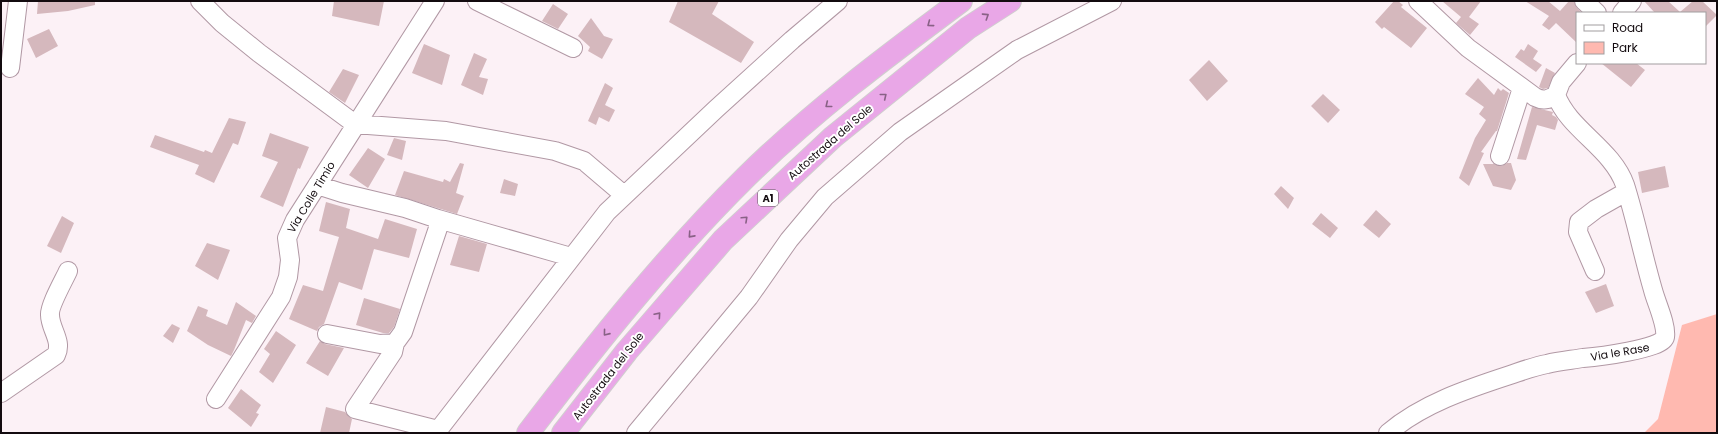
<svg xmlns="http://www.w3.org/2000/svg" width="1718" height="434" font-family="Poppins,sans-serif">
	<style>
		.green { fill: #ffb9b0 }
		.building { fill: #d5b8bd }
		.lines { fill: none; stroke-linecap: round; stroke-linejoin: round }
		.minor-casing { stroke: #b198a4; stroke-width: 20 }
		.highway-casing { stroke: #d0cecf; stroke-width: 24 }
		.minor { stroke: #fff; stroke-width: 18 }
		.highway { stroke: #e9a7e7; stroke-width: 22 }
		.oneway { stroke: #896186 }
		.labels { text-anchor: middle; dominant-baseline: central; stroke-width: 4; stroke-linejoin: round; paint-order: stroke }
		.shield { fill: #fff; stroke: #5a5457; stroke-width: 1 }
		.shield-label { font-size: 10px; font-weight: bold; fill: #130b0f }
		.street-label { font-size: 11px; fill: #130b0f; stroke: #fff }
	</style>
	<rect width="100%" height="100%" fill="#fcf1f6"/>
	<path class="green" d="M1717,314V433H1644L1658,419L1682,325Z"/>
	<path class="building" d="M38,1H95V5L68,11L37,14Z
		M334,1H384L379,26L332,16Z
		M678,1H719L712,14L754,42L741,63L669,22Z
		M1394,1H1398L1403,5L1401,7L1427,28L1411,48L1384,27L1382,29L1375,22Z
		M1442,1H1481L1469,17L1479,24L1470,35L1456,23L1461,17Z
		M1525,1H1548L1560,11L1569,1H1574L1577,8L1582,13H1577V43L1556,23L1549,30L1542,25L1549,16Z
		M1644,1H1668L1680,12L1693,1H1702L1717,15L1705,27V13H1655Z
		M553,4L568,14L558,29L542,21Z
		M591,18L604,36L613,39L602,59L588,51L590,47L578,36Z
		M49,29L58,46L36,58L27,39Z
		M424,44L450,55L442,85L412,73Z
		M1528,44L1538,51L1533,59L1542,65L1536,72L1515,57L1521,49L1524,51Z
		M474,53L487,59L479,77L488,79L483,95L461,85Z
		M1209,60L1228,81L1207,101L1189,80Z
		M1601,63H1636L1645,70L1631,87Z
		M1546,68L1555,73L1548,88L1543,89L1539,87Z
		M343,69L359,75L345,103L329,92Z
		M1478,78L1494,95L1498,88L1501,91L1503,89L1509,93L1497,131H1496L1481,152L1484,153L1469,186L1459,178L1475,138L1486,120L1479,114L1484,107L1465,94Z
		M605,83L613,88L605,105L615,110L609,122L599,117L596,125L588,121Z
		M1323,94L1340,110L1328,123L1311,106Z
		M1532,107L1553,112L1552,115L1556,117L1558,120L1555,130L1537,125L1526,160L1517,159Z
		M229,118L246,122L238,145L233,143L214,183L195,174L199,165L150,147L155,135L204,152L205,150L212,153Z
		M270,133L309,147L300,169L298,168L283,207L260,197L278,162L262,156Z
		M394,138L406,141L402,160L387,155Z
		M368,148L385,159L368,188L349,175Z
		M460,163L464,164L456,193L464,196L457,214L395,195L404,171L443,182L444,179L450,182Z
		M1507,163H1511L1516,180L1511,190L1493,186L1483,164H1494L1502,166Z
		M1665,166L1669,187L1642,193L1638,172Z
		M504,179L518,184L515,196L500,193Z
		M1281,186L1294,198L1288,209L1274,194Z
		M326,202L350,209L346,228L378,239L385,219L417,229L409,258L374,249L362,290L339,282L324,324L319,327L317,331L289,319L303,285L323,291L339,237L319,231Z
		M1376,210L1391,224L1379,238L1363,225Z
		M1321,213L1338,228L1330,238L1312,224Z
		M62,216L74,223L61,253L47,246Z
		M459,236L487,244L479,272L450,265Z
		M207,243L230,250L218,280L195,266Z
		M1606,284L1614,306L1596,313L1585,292Z
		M364,298L400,309L394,327L389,333H383L356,325Z
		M236,302L256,316L252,323L246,320L234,350L231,356L208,345L187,331L198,306L208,310L206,316L227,325Z
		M172,324L180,328L173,343L163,336Z
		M276,331L296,345L273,383L259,372L270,354L264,349Z
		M320,341L325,344L344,348L328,376L306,363Z
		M241,389L261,405L256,413L259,414L251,427L228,408Z
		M326,407L345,412L352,419L349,433H320Z"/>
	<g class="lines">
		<g class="minor-casing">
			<path id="minor" d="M200,1L222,23L259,53L355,124L446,131L555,151L584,161L624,195
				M477,1L573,48
				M1418,1L1468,48L1535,97C1543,101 1548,100 1556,95
				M1584,1L1597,13
				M1622,13L1632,1
				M10,68L18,1
				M1556,95L1561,82L1577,63
				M1500,156L1522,88
				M317,185L342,193L405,208L438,219V228L403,332L395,343L380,344L327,334
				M438,219L571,257
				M1595,271L1578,232L1579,222L1596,209L1626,192
				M395,343L393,352L355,409L438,430
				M1,393L56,355C63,341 50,329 50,315C49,306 64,280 68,271
				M216,399L281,297L288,277L290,260L287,238L295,220L435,1
				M436,433L607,212L716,109L792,40L838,1
				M636,433L749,297L789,240L825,197L900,132L1017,50L1112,1
				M1388,433C1422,404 1467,389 1510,375C1522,371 1535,366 1547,364C1559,361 1571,360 1583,358C1596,357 1663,349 1665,337C1667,325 1656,302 1653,290C1643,256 1636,220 1625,185C1612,148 1569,130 1556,95"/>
		</g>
		<g class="highway-casing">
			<path id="highway" d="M528,433C596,344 666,256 746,177C812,112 887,56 961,1
				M563,433L627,351L723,240L833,137L968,28L1010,1"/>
		</g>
		<use href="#minor" class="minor"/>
		<use href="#highway" class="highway"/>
	</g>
	<defs><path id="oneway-chevron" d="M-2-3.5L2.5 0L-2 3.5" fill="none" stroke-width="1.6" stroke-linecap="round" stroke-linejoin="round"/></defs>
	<g class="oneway">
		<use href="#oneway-chevron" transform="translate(986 16) rotate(-33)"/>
		<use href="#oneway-chevron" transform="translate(930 24) rotate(143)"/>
		<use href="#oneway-chevron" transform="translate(884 96) rotate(-39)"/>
		<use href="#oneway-chevron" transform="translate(828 105) rotate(141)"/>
		<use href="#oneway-chevron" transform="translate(745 219) rotate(-43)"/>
		<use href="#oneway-chevron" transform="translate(691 235) rotate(132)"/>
		<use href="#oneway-chevron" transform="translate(658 315) rotate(-49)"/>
		<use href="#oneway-chevron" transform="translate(606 333) rotate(129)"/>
	</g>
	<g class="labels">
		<rect class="shield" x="758" y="190" width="20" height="16" rx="3"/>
		<g class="shield-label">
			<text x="768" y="198">A1</text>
		</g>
		<g class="street-label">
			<text transform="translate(830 142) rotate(-41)">Autostrada del Sole</text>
			<text transform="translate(311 197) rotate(-59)">Via Colle Timio</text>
			<text transform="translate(1620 352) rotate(-10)">Via le Rase</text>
			<text transform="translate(608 376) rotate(-52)">Autostrada del Sole</text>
		</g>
	</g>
	<rect width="1718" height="434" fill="none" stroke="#130b0f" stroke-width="4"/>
	<rect x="1576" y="12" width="130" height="52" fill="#ffffff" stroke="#a19d9f"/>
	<rect x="1584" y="25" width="20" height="6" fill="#ffffff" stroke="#a19d9f"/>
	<text x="1612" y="32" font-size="12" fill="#130b0f">Road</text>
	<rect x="1584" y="42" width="20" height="12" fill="#ffb9b0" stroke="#a19d9f"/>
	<text x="1612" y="52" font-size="12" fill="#130b0f">Park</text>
</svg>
